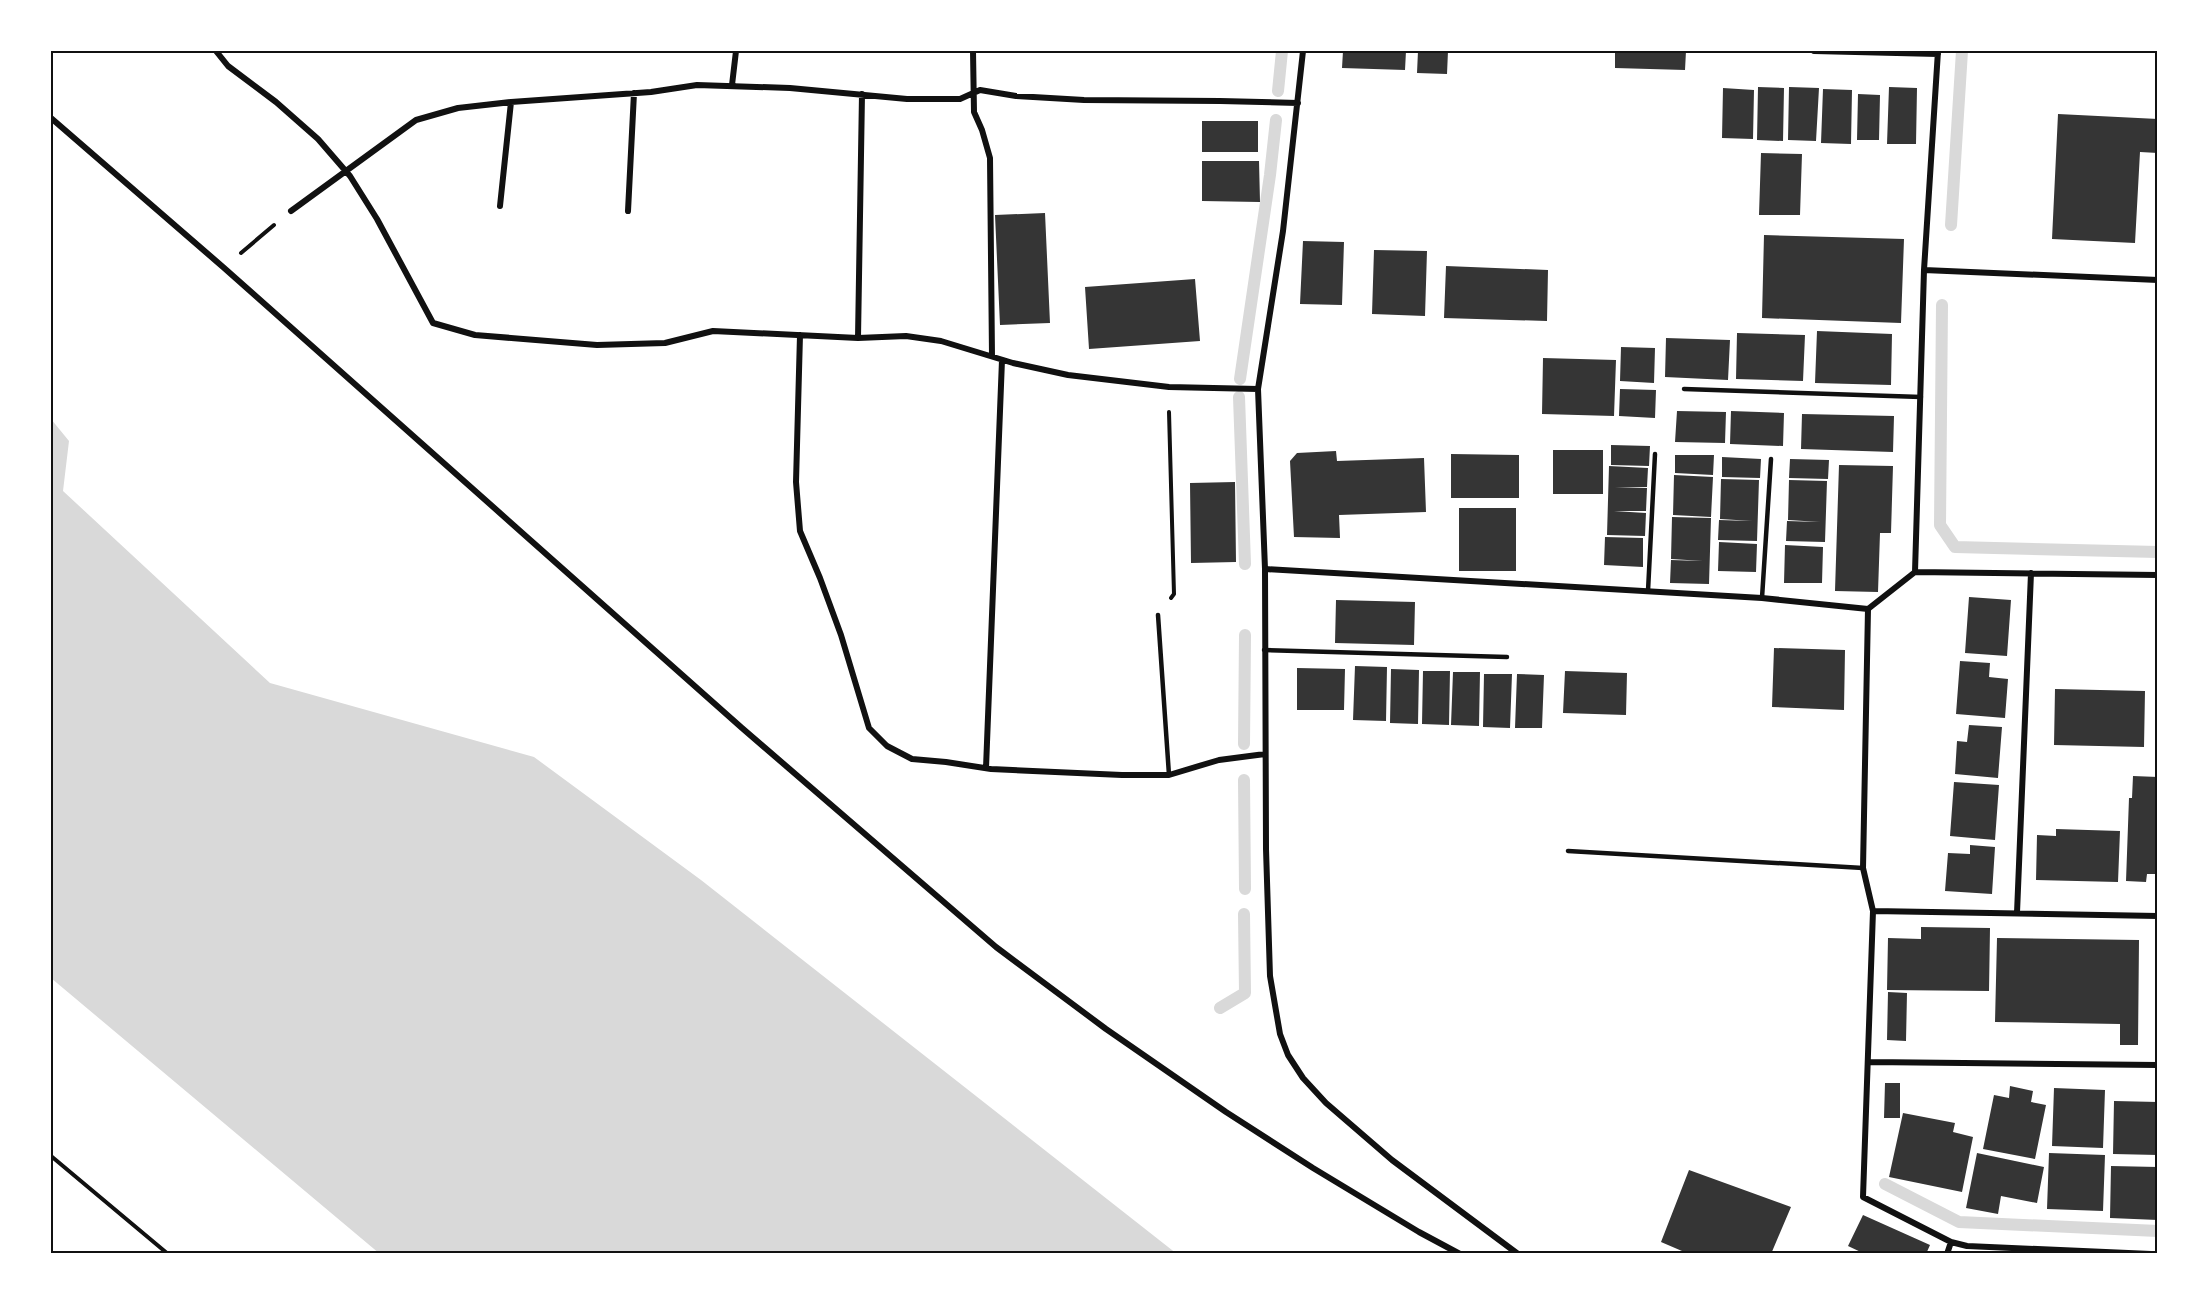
<svg xmlns="http://www.w3.org/2000/svg" width="2209" height="1305" font-family="'Crimson Pro',serif">
	<style>
		.water { fill: #d9d9d9 }
		.lines { fill: none; stroke-linecap: round; stroke-linejoin: round }
		.stream { stroke: #d9d9d9; stroke-width: 12 }
		.building { fill: #353535 }
		.path { stroke: #111; stroke-width: 4 }
		.service { stroke: #111; stroke-width: 4.5 }
		.minor { stroke: #111; stroke-width: 6 }
		.neatline { fill: none; stroke: #111; stroke-width: 2 }
	</style>
	<rect width="100%" height="100%" fill="#fff"/>
	<path class="water" d="M51,419L69,441L63,491L270,683L534,757L701,880L1177,1254H380L51,978Z"/>
	<g class="lines">
		<path class="stream" d="M1278,91L1282,51
			M1951,225L1962,51
			M1942,305L1940,525L1955,547L2158,552
			M1240,379L1270,175L1276,120
			M1239,397L1245,564
			M1244,744L1245,635
			M1244,780L1245,889
			M1220,1008L1245,993L1244,914
			M1885,1184L1959,1222L2158,1231"/>
	</g>
	<path class="building" d="M1343,51H1406L1405,70L1342,68Z
		M1418,51H1448L1447,74L1417,73Z
		M1615,51H1686L1685,70L1615,68Z
		M1758,87L1784,88L1783,141L1757,140Z
		M1789,87L1819,88L1816,141L1788,140Z
		M1889,87L1917,88L1916,144H1887Z
		M1723,88L1754,90L1753,139L1722,138Z
		M1823,89L1852,90L1851,144L1821,143Z
		M1858,94L1880,95L1879,140H1857Z
		M2058,114L2158,119V153L2140,152L2135,243L2052,239Z
		M1202,121H1258V152H1202Z
		M1761,153L1802,154L1800,215H1759Z
		M1202,161H1259L1260,202L1202,201Z
		M1045,213L1050,323L1000,325L995,215Z
		M1764,235L1904,239L1901,323L1762,318Z
		M1303,241L1344,242L1342,305L1300,304Z
		M1374,250L1427,251L1425,316L1372,314Z
		M1446,266L1548,270L1547,321L1444,318Z
		M1195,279L1200,341L1089,349L1085,287Z
		M1817,331L1892,334L1891,385L1815,383Z
		M1737,333L1805,335L1803,381L1736,379Z
		M1666,338L1730,340L1728,380L1665,377Z
		M1621,347L1655,348L1654,383L1620,381Z
		M1543,358L1616,360L1614,416L1542,414Z
		M1620,389L1656,390L1655,418L1619,416Z
		M1677,411L1726,412L1725,443L1675,442Z
		M1731,411L1784,413L1783,446L1730,444Z
		M1802,414L1894,416L1893,452L1801,449Z
		M1611,445L1650,446L1649,466L1611,465Z
		M1553,450H1603V494H1553Z
		M1336,451L1337,461L1424,458L1426,512L1339,515L1340,538L1294,537L1290,461L1297,453Z
		M1451,454L1519,455V498H1451Z
		M1675,455H1714L1713,475L1675,473Z
		M1722,457L1761,459L1760,478L1722,477Z
		M1790,459L1829,460L1828,479L1789,478Z
		M1839,465L1893,466L1891,533H1880L1878,592L1835,591Z
		M1609,466L1648,468L1647,487H1615L1647,488L1646,511H1614L1646,513L1645,536L1607,535Z
		M1674,475L1713,477L1711,517L1673,515Z
		M1721,479L1759,480L1757,541L1718,540L1719,520L1752,521L1720,519Z
		M1789,480L1827,481L1825,542L1786,541L1787,521L1820,522L1788,520Z
		M1235,482L1236,562L1191,563L1190,483Z
		M1459,508H1516V571H1459Z
		M1672,517L1711,518L1709,584L1670,583L1671,560L1703,561L1671,559Z
		M1605,537L1643,538V567L1604,565Z
		M1719,542L1757,544L1756,572L1718,571Z
		M1785,545L1823,547L1822,583H1784Z
		M1969,597L2011,600L2007,656L1965,653Z
		M1336,600L1415,602L1414,645L1335,643Z
		M1774,648L1845,650L1844,710L1772,707Z
		M1960,661L1990,663L1989,677L2008,679L2005,718L1956,714Z
		M1355,666L1387,667L1386,721L1353,720Z
		M1297,668L1345,669L1344,710H1297Z
		M1391,669L1419,670L1418,724L1390,723Z
		M1423,671H1450L1449,725L1422,724Z
		M1565,671L1627,673L1626,715L1563,713Z
		M1453,672H1480L1479,726L1451,725Z
		M1484,674H1512L1510,728L1483,727Z
		M1517,674L1544,675L1542,728H1515Z
		M2055,689L2145,691L2144,747L2054,745Z
		M1969,725L2002,727L1998,778L1955,774L1957,741L1967,742Z
		M2133,776L2158,777V874H2147L2146,882L2126,881L2129,798H2132Z
		M1954,782L1999,785L1995,840L1950,836Z
		M2056,829L2120,831L2118,882L2036,880L2037,835L2056,836Z
		M1970,845L1995,847L1992,894L1945,891L1948,853L1970,854Z
		M1921,927L1990,928L1989,991L1887,990L1888,938L1921,939Z
		M1997,938L2139,940L2138,1045H2120V1024L1995,1022Z
		M1888,992L1907,993L1906,1041L1887,1040Z
		M1885,1083H1900V1118H1884Z
		M2010,1086L2033,1091L2031,1102L2046,1105L2035,1159L1983,1149L1994,1095L2009,1098Z
		M2054,1088L2105,1090L2103,1148L2052,1146Z
		M2114,1101L2158,1102V1155L2113,1154Z
		M1903,1113L1955,1123L1953,1132L1973,1137L1962,1192L1889,1177Z
		M1977,1153L2044,1167L2037,1203L2001,1196L1998,1214L1966,1208Z
		M2049,1153L2105,1155L2103,1211L2047,1209Z
		M2111,1166L2158,1167V1220L2110,1218Z
		M1689,1170L1791,1207L1771,1254H1689L1661,1242Z
		M1863,1215L1930,1245L1926,1254H1865L1848,1246Z"/>
	<g class="lines">
		<path class="path" d="M241,253L274,225
			M1169,412L1174,594L1171,598
			M51,1156L168,1254"/>
		<path class="service" d="M1684,389L1921,397
			M1648,591L1655,454
			M1762,598L1771,459
			M1158,615L1169,775
			M1264,650L1507,657
			M1568,851L1863,868"/>
		<path class="minor" d="M216,51L228,66L276,102L318,139L350,176L377,219L433,323L475,335L597,345L665,343L713,331L858,338L906,336L941,341L1013,363L1068,375L1169,387L1258,389
			M973,51L974,112L982,130L990,158L992,356
			M1303,51L1283,231L1258,389L1265,569L1266,849L1270,976L1280,1034L1288,1055L1303,1078L1326,1103L1392,1160L1518,1254
			M1814,51L1938,54
			M1938,51L1924,270L1915,572L1868,609L1863,868L1873,911L1863,1197L1951,1242L1967,1246L2151,1254
			M732,85L736,51
			M51,118L223,267L742,728L996,947L1106,1029L1226,1112L1313,1168L1419,1232L1460,1254
			M500,206L511,102
			M291,211L416,120L458,108L511,102L651,92L697,85L790,88L907,99H960L980,90L1016,96L1084,100L1220,101L1298,103
			M628,211L634,93
			M1924,270L2158,280
			M800,335L796,482L800,531L820,578L841,635L869,728L887,746L912,759L946,762L991,769L1122,775H1169L1219,760L1265,754
			M858,338L862,94
			M1265,569L1762,598L1868,609
			M1915,572L2158,575
			M986,768L1002,360
			M1873,911L2158,916
			M2017,913L2031,573
			M1869,1062L2158,1065
			M1947,1254L1951,1242"/>
	</g>
	<rect width="2209" height="1305" fill="none" stroke="#ffffff" stroke-width="105"/>
	<rect x="52" y="52" width="2104" height="1200" class="neatline"/>
</svg>
